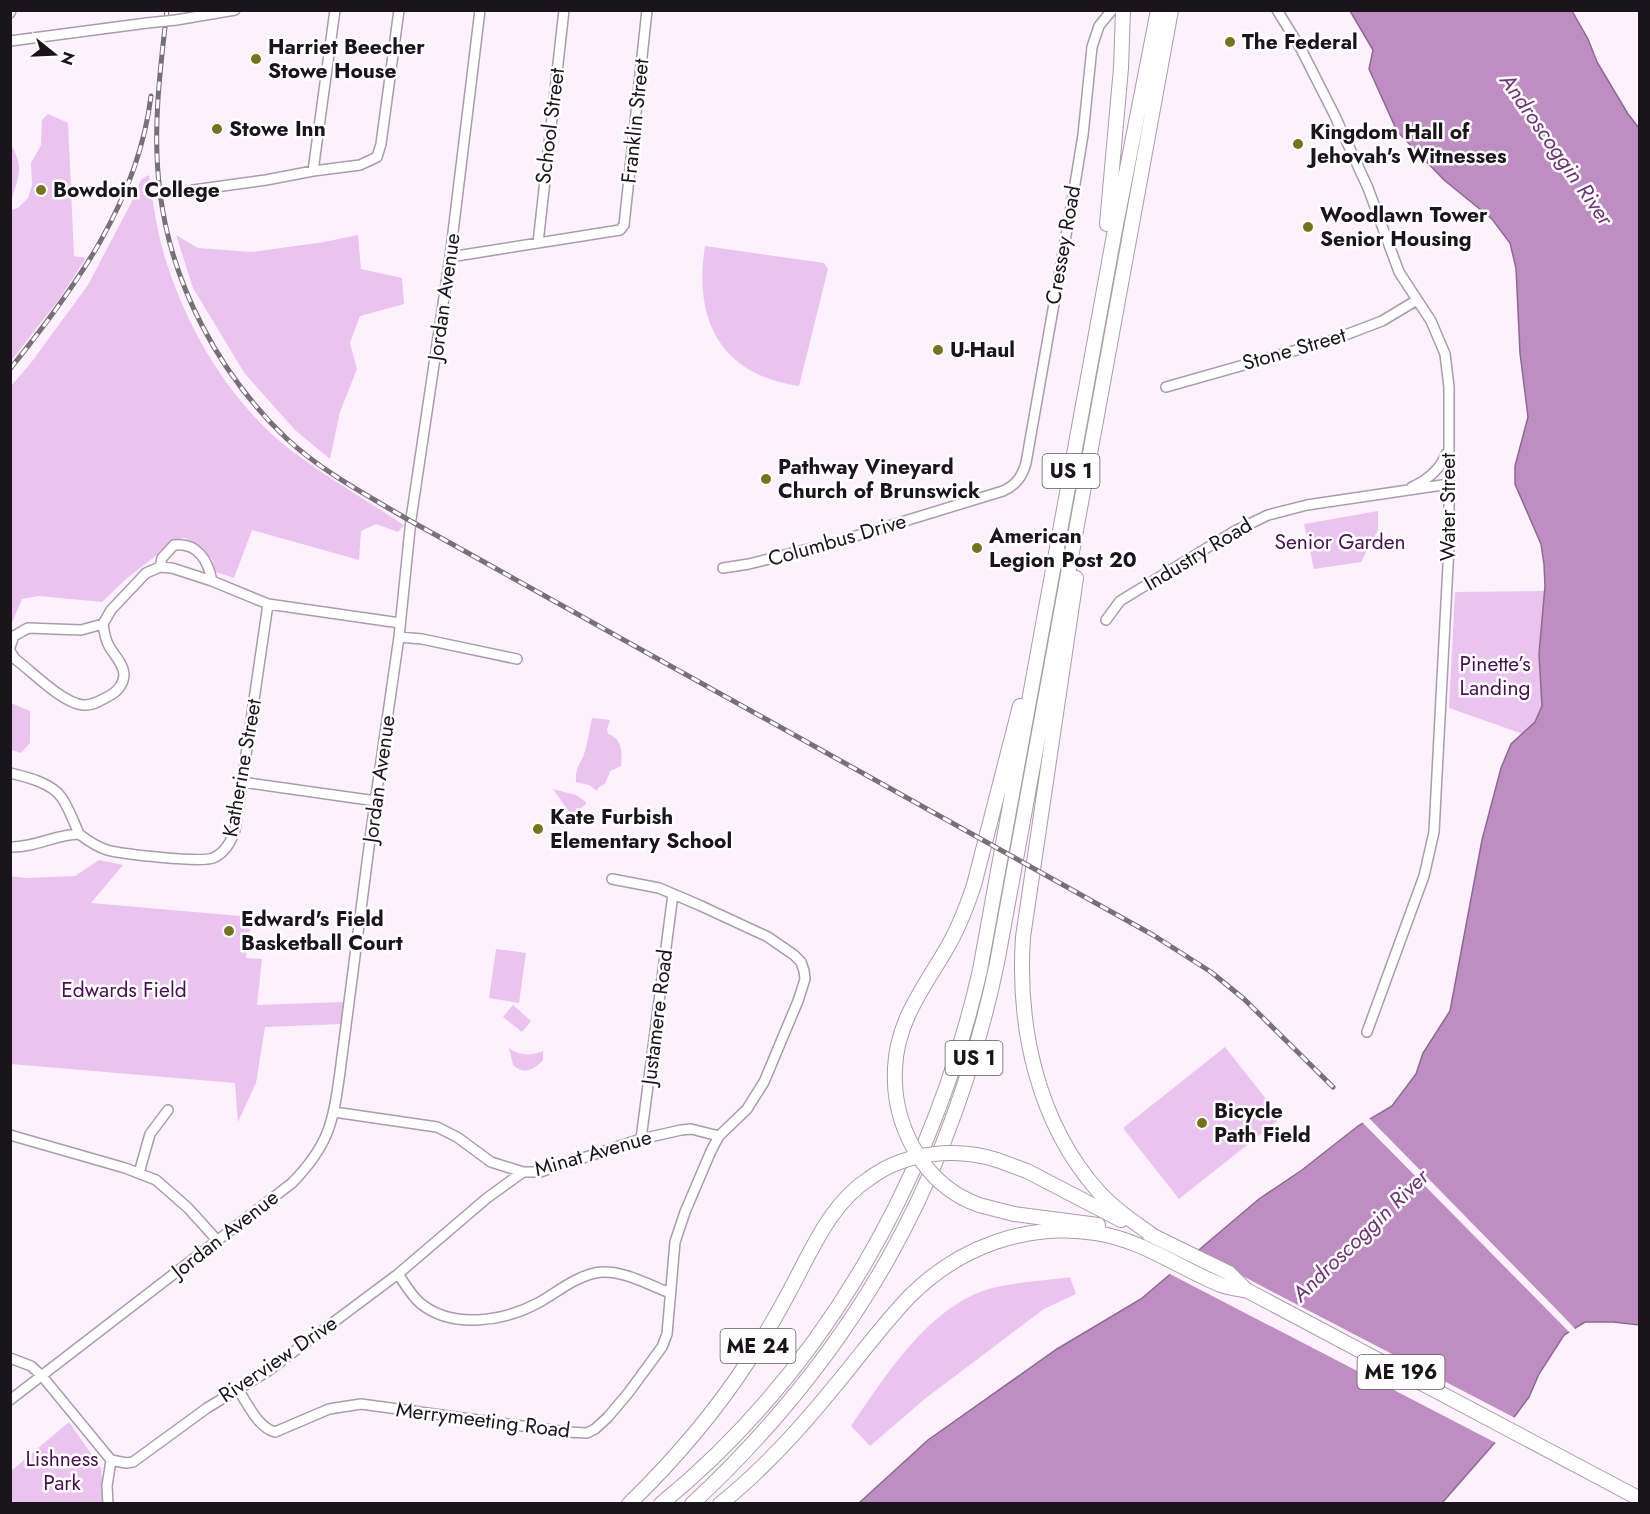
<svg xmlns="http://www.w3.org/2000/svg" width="1650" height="1514" font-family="Jost,sans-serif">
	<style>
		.green { fill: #ebc3ef }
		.water { fill: #be8ec3; stroke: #8d6991; stroke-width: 1.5 }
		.pier { fill: #fcf1fd }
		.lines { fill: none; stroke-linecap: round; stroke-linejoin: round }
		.minor-casing { stroke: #ac9aae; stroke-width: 12 }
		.highway-casing { stroke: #ac9aae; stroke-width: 16 }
		.minor { stroke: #fff; stroke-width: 9 }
		.highway { stroke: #fff; stroke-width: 14 }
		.rail-casing { stroke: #786f79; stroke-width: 5 }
		.rail { stroke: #fff; stroke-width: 3; stroke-dasharray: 9; stroke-linecap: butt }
		.minor-bridge-casing { stroke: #ac9aae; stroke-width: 12; stroke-linecap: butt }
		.highway-bridge-casing { stroke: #ac9aae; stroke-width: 16; stroke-linecap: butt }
		.minor-bridge { stroke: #fff; stroke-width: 9 }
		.highway-bridge { stroke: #fff; stroke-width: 14 }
		.poi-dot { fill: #75741a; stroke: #fff; stroke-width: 2 }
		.labels { text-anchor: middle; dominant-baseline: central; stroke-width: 5; stroke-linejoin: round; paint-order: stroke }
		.shield { fill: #fff; stroke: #5f5a5f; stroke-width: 1.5 }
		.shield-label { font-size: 20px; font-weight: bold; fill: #1a141b }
		.poi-label { font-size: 21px; font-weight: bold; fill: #1a141b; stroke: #fff; text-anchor: start }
		.street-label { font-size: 21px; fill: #1a141b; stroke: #fff }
		.park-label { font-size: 21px; fill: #490e51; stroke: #fff }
		.water-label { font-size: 22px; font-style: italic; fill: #6e3375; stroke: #fff }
	</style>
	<rect width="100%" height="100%" fill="#fcf1fd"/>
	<path class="green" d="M48,114L68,123L74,256L86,258L60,298L11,361V210L18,208L28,198L32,185L31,163L41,145L42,120Z
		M11,145C25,168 18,177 11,201Z
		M149,175C153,200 156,227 163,251C186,330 233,409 300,457C333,481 369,502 404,525L398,532L376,524L361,531L359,560L252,530L234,578L216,572L212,560L203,548L185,538L172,540L158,554L126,579L102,602L39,596L22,599L11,625V386L30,364L88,285L131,203L141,180Z
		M176,235L198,248L252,252L324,242L358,235L361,269L402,278L404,304L360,316L350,343L357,369L340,412L330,459L295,430L245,374L193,288Z
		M705,246L824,263L828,269L799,386C721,375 693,320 705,246Z
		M1378,511V530L1361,562L1314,569L1304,524Z
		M1545,591L1539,654L1542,706L1535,722L1523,734L1449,708L1455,592Z
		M11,703L30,711V743L21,753L12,750L11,746Z
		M592,718L610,720L607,730L608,734C623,739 622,752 621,766L610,771L605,784L598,788L597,791L589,785L576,782C575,765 581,765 585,751C588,740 590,729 592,718Z
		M553,789L576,795L586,802V804L572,816Z
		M99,860L123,865L91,903L252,917L246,958L262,959L257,1005L344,1002L342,1024L265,1027L256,1083L238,1122L235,1083L11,1064L10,876L26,878L75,876Z
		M496,949L526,953L519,1003L489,998Z
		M513,1005L531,1021L522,1032L503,1017Z
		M1225,1047L1281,1118L1179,1199L1123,1128Z
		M509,1048C520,1056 531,1056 543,1051V1060C534,1070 524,1075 513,1065Z
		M1070,1277L1076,1294L1044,1309L926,1398L870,1446L851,1426C885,1377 928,1307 989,1289C1012,1282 1045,1281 1070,1277Z
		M69,1422L101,1468L104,1503L11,1504V1471Z"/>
	<path class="water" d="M1350,11H1572L1588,39L1597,62L1628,114L1639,128V1325L1613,1322H1585L1564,1335L1539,1374L1529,1397L1498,1439L1442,1503L858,1504L928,1440L1057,1349L1141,1299L1259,1199L1302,1170L1358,1126L1392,1106L1416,1074L1423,1053L1450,1011L1482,840L1501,768L1511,744L1535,722L1542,706L1539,654L1545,586L1544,564L1541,544L1515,484V466L1528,417L1520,353L1516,268L1510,243L1492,219L1444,180L1397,131L1369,69L1373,50Z"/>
	<path class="pier" d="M1368,1117L1561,1314L1577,1331L1571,1334L1361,1121Z
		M1194,1250L1269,1290L1517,1419L1498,1444L1168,1273Z"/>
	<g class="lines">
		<g class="minor-casing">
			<path id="minor" d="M1277,10L1301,49L1334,114L1368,188L1399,272L1431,321L1445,354L1449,387V546L1434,832L1424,876L1367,1032
				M10,13L11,10
				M176,20L235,10
				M10,41L147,23
				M313,171L360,165L377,157L381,144L399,10
				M179,192L266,180L313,171L335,10
				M538,243L564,10
				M450,257L620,230L624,225L647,10
				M1166,387L1332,340L1382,321L1417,300
				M1412,487C1427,480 1440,470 1446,454
				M160,567L162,558L174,545C197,542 208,560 212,581
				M723,568L749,564L836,542L1003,491C1016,485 1022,477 1026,463L1075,184L1083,135L1092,47L1099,26L1112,10
				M1106,620L1120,601L1233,532L1268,515L1307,505L1449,484
				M103,624L111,610L146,573L160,567L172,568L212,581L268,604L400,623
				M399,637L422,639L517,659
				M10,647L14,636L28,628L81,630L103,624C104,632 105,639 109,646C114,655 123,663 124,674C124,684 117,692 109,696C101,700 93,706 83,705C62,703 33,672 15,659L10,651
				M10,773C27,777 52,783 62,798C69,809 74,822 79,834C56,834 35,848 10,847
				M242,782L376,801
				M79,834C87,840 97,847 107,850C122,854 200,863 213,858C225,853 231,842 235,830L268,604
				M334,1112L437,1127L457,1137L491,1162L523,1172H540L641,1139L681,1130L691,1129L719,1136
				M10,1135L125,1168L156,1180L188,1208L217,1240
				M641,1139L673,894
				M139,1173L150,1134L168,1110
				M398,1274C405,1284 411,1295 420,1303C453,1330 504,1321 538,1303C556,1293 575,1277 595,1273C619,1268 647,1284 670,1293
				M10,1358L31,1366L42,1376L111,1460L126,1463L133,1462L207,1408L268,1371L311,1339L398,1274L487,1198L523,1172
				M237,1388C247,1402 257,1427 275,1432L329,1409L361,1404L567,1432L587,1433L595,1429L608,1417L629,1392L662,1347L667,1334L675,1242L685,1212L711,1151L719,1136L747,1109L764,1082L798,1001L805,979L804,971L801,962L794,955L768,937L699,905L659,888L612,879
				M10,1400L292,1183C329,1145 333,1123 340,1072L372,824L399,637L411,519L450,257L480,10
				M108,1504L107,1486L111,1460"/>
		</g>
		<g class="highway-casing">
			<path id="highway" d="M1107,224L1121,68L1123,10
				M1076,578L1023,937C1017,1026 1037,1122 1098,1191C1114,1209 1135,1223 1155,1237
				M895,1068C897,1022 922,990 944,953C957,932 966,909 974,885L1020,706
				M997,1160L1027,1171L1121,1220
				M979,1205L1014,1214L1098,1225
				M1149,1234L1229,1273L1246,1290
				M629,1504C673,1461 713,1415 747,1363C762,1340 776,1317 789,1292C811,1252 830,1203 870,1178
				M661,1504C826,1369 933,1176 980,970L1114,235L1158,10
				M692,1504C855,1352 951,1181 997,963L1171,10
				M720,1504C763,1470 800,1429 834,1387C859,1357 883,1324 910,1296C959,1247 1027,1222 1096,1233C1142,1240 1179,1268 1221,1285C1229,1288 1239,1289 1248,1291L1640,1499"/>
		</g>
		<use href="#minor" class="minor"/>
		<use href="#highway" class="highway"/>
		<g class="rail-casing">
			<path id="rail" d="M167,10C160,70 152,132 160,192C171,284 219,374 286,438C321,471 365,494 407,519L1153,935L1211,972L1244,999L1333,1087
				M10,369C75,288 138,202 151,96"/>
		</g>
		<use href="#rail" class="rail"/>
		<g class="minor-bridge-casing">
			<path id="minor-bridge" d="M147,23L176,20"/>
		</g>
		<g class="highway-bridge-casing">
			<path id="highway-bridge" d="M895,1068C892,1125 923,1185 979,1205
				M870,1178C905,1152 956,1147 997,1160"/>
		</g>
		<use href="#minor-bridge" class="minor-bridge"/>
		<use href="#highway-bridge" class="highway-bridge"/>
	</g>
	<g class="poi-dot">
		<circle cx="1230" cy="42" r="6"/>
		<circle cx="256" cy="59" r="6"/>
		<circle cx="217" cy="129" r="6"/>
		<circle cx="1298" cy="144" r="6"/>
		<circle cx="41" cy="190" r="6"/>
		<circle cx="1308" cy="227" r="6"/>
		<circle cx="938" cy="350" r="6"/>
		<circle cx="766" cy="479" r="6"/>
		<circle cx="977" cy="548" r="6"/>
		<circle cx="538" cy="829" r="6"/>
		<circle cx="229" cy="931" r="6"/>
		<circle cx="1202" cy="1123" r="6"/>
	</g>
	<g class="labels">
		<g class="shield">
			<rect x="1042.5" y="454" width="57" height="34" rx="4.5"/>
			<rect x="945.5" y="1041" width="57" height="34" rx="4.5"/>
			<rect x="720.5" y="1329" width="75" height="34" rx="4.5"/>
			<rect x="1357.5" y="1355" width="87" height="34" rx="4.5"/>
		</g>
		<g class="shield-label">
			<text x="1071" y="471">US 1</text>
			<text x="974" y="1058">US 1</text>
			<text x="758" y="1346">ME 24</text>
			<text x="1401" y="1372">ME 196</text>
		</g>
		<g class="poi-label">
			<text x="1242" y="42">The Federal</text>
			<text x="268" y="47">Harriet Beecher<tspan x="268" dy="24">Stowe House</tspan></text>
			<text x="229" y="129">Stowe Inn</text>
			<text x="1310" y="132">Kingdom Hall of<tspan x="1310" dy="24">Jehovah's Witnesses</tspan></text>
			<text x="53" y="190">Bowdoin College</text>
			<text x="1320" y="215">Woodlawn Tower<tspan x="1320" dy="24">Senior Housing</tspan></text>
			<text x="950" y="350">U-Haul</text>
			<text x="778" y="467">Pathway Vineyard<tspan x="778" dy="24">Church of Brunswick</tspan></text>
			<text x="989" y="536">American<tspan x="989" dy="24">Legion Post 20</tspan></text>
			<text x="550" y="817">Kate Furbish<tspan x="550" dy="24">Elementary School</tspan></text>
			<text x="241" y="919">Edward's Field<tspan x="241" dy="24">Basketball Court</tspan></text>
			<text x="1214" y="1111">Bicycle<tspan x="1214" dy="24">Path Field</tspan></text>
		</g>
		<g class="street-label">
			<text transform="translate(635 121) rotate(-84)">Franklin Street</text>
			<text transform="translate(550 126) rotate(-83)">School Street</text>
			<text transform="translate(1063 245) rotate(-80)">Cressey Road</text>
			<text transform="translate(444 297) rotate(-82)">Jordan Avenue</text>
			<text transform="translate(1294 349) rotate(-16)">Stone Street</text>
			<text transform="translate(1448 507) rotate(-90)">Water Street</text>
			<text transform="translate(837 540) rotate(-16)">Columbus Drive</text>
			<text transform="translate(1198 554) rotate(-31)">Industry Road</text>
			<text transform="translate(242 768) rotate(-80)">Katherine Street</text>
			<text transform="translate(379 779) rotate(-82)">Jordan Avenue</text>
			<text transform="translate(657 1017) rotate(-83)">Justamere Road</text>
			<text transform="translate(593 1153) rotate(-16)">Minat Avenue</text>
			<text transform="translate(225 1234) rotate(-38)">Jordan Avenue</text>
			<text transform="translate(278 1359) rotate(-34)">Riverview Drive</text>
			<text transform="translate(483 1420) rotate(7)">Merrymeeting Road</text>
		</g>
		<g class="park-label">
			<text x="1340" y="542">Senior Garden</text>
			<text x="1495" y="664">Pinette’s<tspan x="1495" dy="24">Landing</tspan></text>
			<text x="124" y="990">Edwards Field</text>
			<text x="62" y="1459">Lishness<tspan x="62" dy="24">Park</tspan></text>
		</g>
		<g class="water-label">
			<text transform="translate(1557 149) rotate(55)">Androscoggin River</text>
			<text transform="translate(1360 1235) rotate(-44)">Androscoggin River</text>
		</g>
	</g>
	<rect width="1650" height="1514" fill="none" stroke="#1a141b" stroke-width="24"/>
	<g transform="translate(54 54) rotate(108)" stroke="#ffffff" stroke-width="4.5" paint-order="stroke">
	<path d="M0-4.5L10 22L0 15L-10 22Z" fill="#1a141b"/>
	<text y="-9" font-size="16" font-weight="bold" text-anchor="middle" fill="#1a141b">N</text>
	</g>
</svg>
